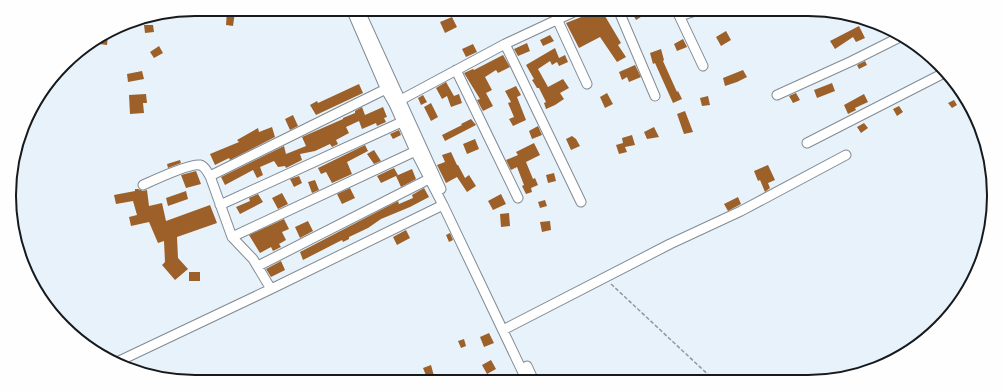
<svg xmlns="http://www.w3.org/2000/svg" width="1003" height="391" font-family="'Space Grotesk',sans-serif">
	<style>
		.building { fill: #9c6028 }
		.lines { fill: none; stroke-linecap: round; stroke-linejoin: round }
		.minor-casing { stroke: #828b93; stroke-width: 11 }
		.path { stroke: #90989e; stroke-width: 1.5; stroke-dasharray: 4 2; stroke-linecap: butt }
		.minor { stroke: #fff; stroke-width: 9 }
		.rim { fill: none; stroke: #161a1d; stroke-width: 2 }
	</style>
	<rect width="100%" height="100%" fill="#e8f2fb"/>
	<path class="building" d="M598,9H605L608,15L605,16L621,43L618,45L626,57L617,62L600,37L579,48L566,23L589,14L588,13Z
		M630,9H641L644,15L636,20Z
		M227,11L235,12L233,26L226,25Z
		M452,17L457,27L445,33L440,22Z
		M144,25H153L154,32L145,33Z
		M859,26L865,38L856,42L853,37L835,49L830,41Z
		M726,31L731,40L721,46L716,37Z
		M108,35L107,45L99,44L100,39Z
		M550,35L554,41L543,46L540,40Z
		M683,39L687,47L677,51L674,44Z
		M527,43L530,51L518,56L514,49Z
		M473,44L477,52L466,57L462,49Z
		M159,46L163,53L154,58L150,52Z
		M555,48L559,58L565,55L568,62L559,66L557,62L552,65L550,61L538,69L548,87L563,79L569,88L560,93L564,99L555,105L546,109L544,103L546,102L539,88H537L532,80L534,79L526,65Z
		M661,49L664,60L663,61L677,92L678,91L682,99L673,103L655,63L653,64L650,53Z
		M503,55L510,67L498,73L496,70L485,77L492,90L486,93L493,106L483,111L477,100L480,99L464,73L473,69L474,70Z
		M865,61L867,65L859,69L857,65Z
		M635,65L641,77L629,82L627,77L622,80L619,72Z
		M743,70L747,77L737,82L725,86L723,78Z
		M142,71L144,79L128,82L127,74Z
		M446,82L454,96L459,94L462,103L451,107L447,96L442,99L436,88Z
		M832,83L835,91L817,98L814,90Z
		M359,84L363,93L316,115L310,105L317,101L318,103Z
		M516,86L521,95L517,97L526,120L513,126L509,119L514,117L508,103L511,102L505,91Z
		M607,93L613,104L605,108L600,97Z
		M796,93L800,100L793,103L789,96Z
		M146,94L147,103H143L144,113L130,114L129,95Z
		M864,94L868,102L855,108L856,110L848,114L844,105Z
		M423,95L427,102L421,105L418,98Z
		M708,96L710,105L702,106L700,98Z
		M954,100L957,105L952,108L948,103Z
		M431,103L438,117L431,121L424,107Z
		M899,106L903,112L897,116L893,109Z
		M362,107L365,115L383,107L387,117L384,118L386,122L377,126L376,123L362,129L359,121L346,127L349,133L336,140L338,144L332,147L330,144L315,151L300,154L302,160L286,168L285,166L278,167L274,161L260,167L263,175L257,178L253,170L225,185L221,177L284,146L286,154L306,146L302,137L343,119V118L355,113V111Z
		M685,111L693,132L684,134L677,114Z
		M293,115L298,126L290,130L285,119Z
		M471,119L476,125L445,141L442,135L462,125L461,124Z
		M864,123L868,128L861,133L857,127Z
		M538,126L542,135L532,139L529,131Z
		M272,127L275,137L230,160L229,158L215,165L210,154L239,142L237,140L258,128L259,132Z
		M654,127L659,137L647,139L644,132Z
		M399,130L401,135L393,139L390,134Z
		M632,135L635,145L625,147L627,152L619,154L616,145L623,143L622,138Z
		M572,136L576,139L580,146L571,150L566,139Z
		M475,139L479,149L467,154L463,144Z
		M534,143L540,155L526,162L533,179L535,178L538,185L531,188L532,192L526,194L522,186L524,185L517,167L511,170L506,160L518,155L516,152Z
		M365,145L368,151L347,162L352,174L332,183L326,172L321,174L318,168Z
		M374,150L381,161L374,164L367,154Z
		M451,152L457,165H458L465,178L469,175L476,186L467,192L457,177L446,183L437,165L445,162L442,155Z
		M180,160L181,163L168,168L167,164Z
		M768,165L775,180L768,183L770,188L765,192L760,180L758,181L754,171Z
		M394,168L398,175L381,183L377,176Z
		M412,169L416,179L401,187L396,176Z
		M196,171L201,184L186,188L181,175Z
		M554,173L556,181L548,183L546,175Z
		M299,176L302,183L294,187L290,179Z
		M315,180L319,190L312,193L308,182Z
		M350,188L355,198L342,204L337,194Z
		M424,188L429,197L410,207L381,219L368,228L349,237V239L343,242L342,240L303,260L300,252L398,201L399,204L413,198L412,195Z
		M135,189H138L143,191L147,190L149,206L162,203L166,221L210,205L217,223L177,237L178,258L188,269L175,280L162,265L165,262L164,241L158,243L149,222L131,226L129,217L137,215L133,201L116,204L114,195L135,191Z
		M186,191L188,199L168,206L166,198Z
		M282,193L288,204L278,209L272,198Z
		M258,194L263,202L240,214L236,207L250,201L249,198Z
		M501,194L506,204L493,210L488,201Z
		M738,197L741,204L728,211L724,204Z
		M545,200L547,206L540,208L538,202Z
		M509,213L510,226L501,227L500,214Z
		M284,219L289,229L282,232L286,240L279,244L281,247L273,251L271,247L260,253L249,235Z
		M308,221L313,231L300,238L295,227Z
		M550,221L551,230L542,232L540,222Z
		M406,230L410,238L397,245L393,237Z
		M450,233L453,240L449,242L446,235Z
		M281,261L285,270L271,277L266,269Z
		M189,272H200V281H189Z
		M489,333L494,343L484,347L480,337Z
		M464,339L466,346L461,348L458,341Z
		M491,360L496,369L487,374L482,365Z
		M431,365L434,376L427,378L423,368Z"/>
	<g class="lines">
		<g class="minor-casing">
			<path id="minor" d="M351,9L386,90L394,104L415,151L443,205L527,381
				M359,9L441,189
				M618,9L655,96
				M676,9L703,66
				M680,16L701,9
				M557,19L587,84
				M505,44L581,202
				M456,70L518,198
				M777,95L852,61L900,37
				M395,103L505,44L580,9
				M807,143L944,73
				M143,185C154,180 190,163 200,165C205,166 207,172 210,176
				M220,205L406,120
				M232,237L420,149
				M258,266L429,179
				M271,289L253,259L232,237L210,176L390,87
				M503,330L670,244L741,211L846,155
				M117,362L271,289L443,205
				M527,366L534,381"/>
		</g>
		<path class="path" d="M611,284L715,381"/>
		<use href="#minor" class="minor"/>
	</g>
	<path d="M0 0H1003V391H0ZM195 16H808A179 179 0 0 1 987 195V196A179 179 0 0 1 808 375H195A179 179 0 0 1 16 196V195A179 179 0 0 1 195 16Z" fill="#fefefe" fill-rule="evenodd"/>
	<path class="rim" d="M195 16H808A179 179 0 0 1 987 195V196A179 179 0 0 1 808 375H195A179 179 0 0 1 16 196V195A179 179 0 0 1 195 16Z"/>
</svg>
